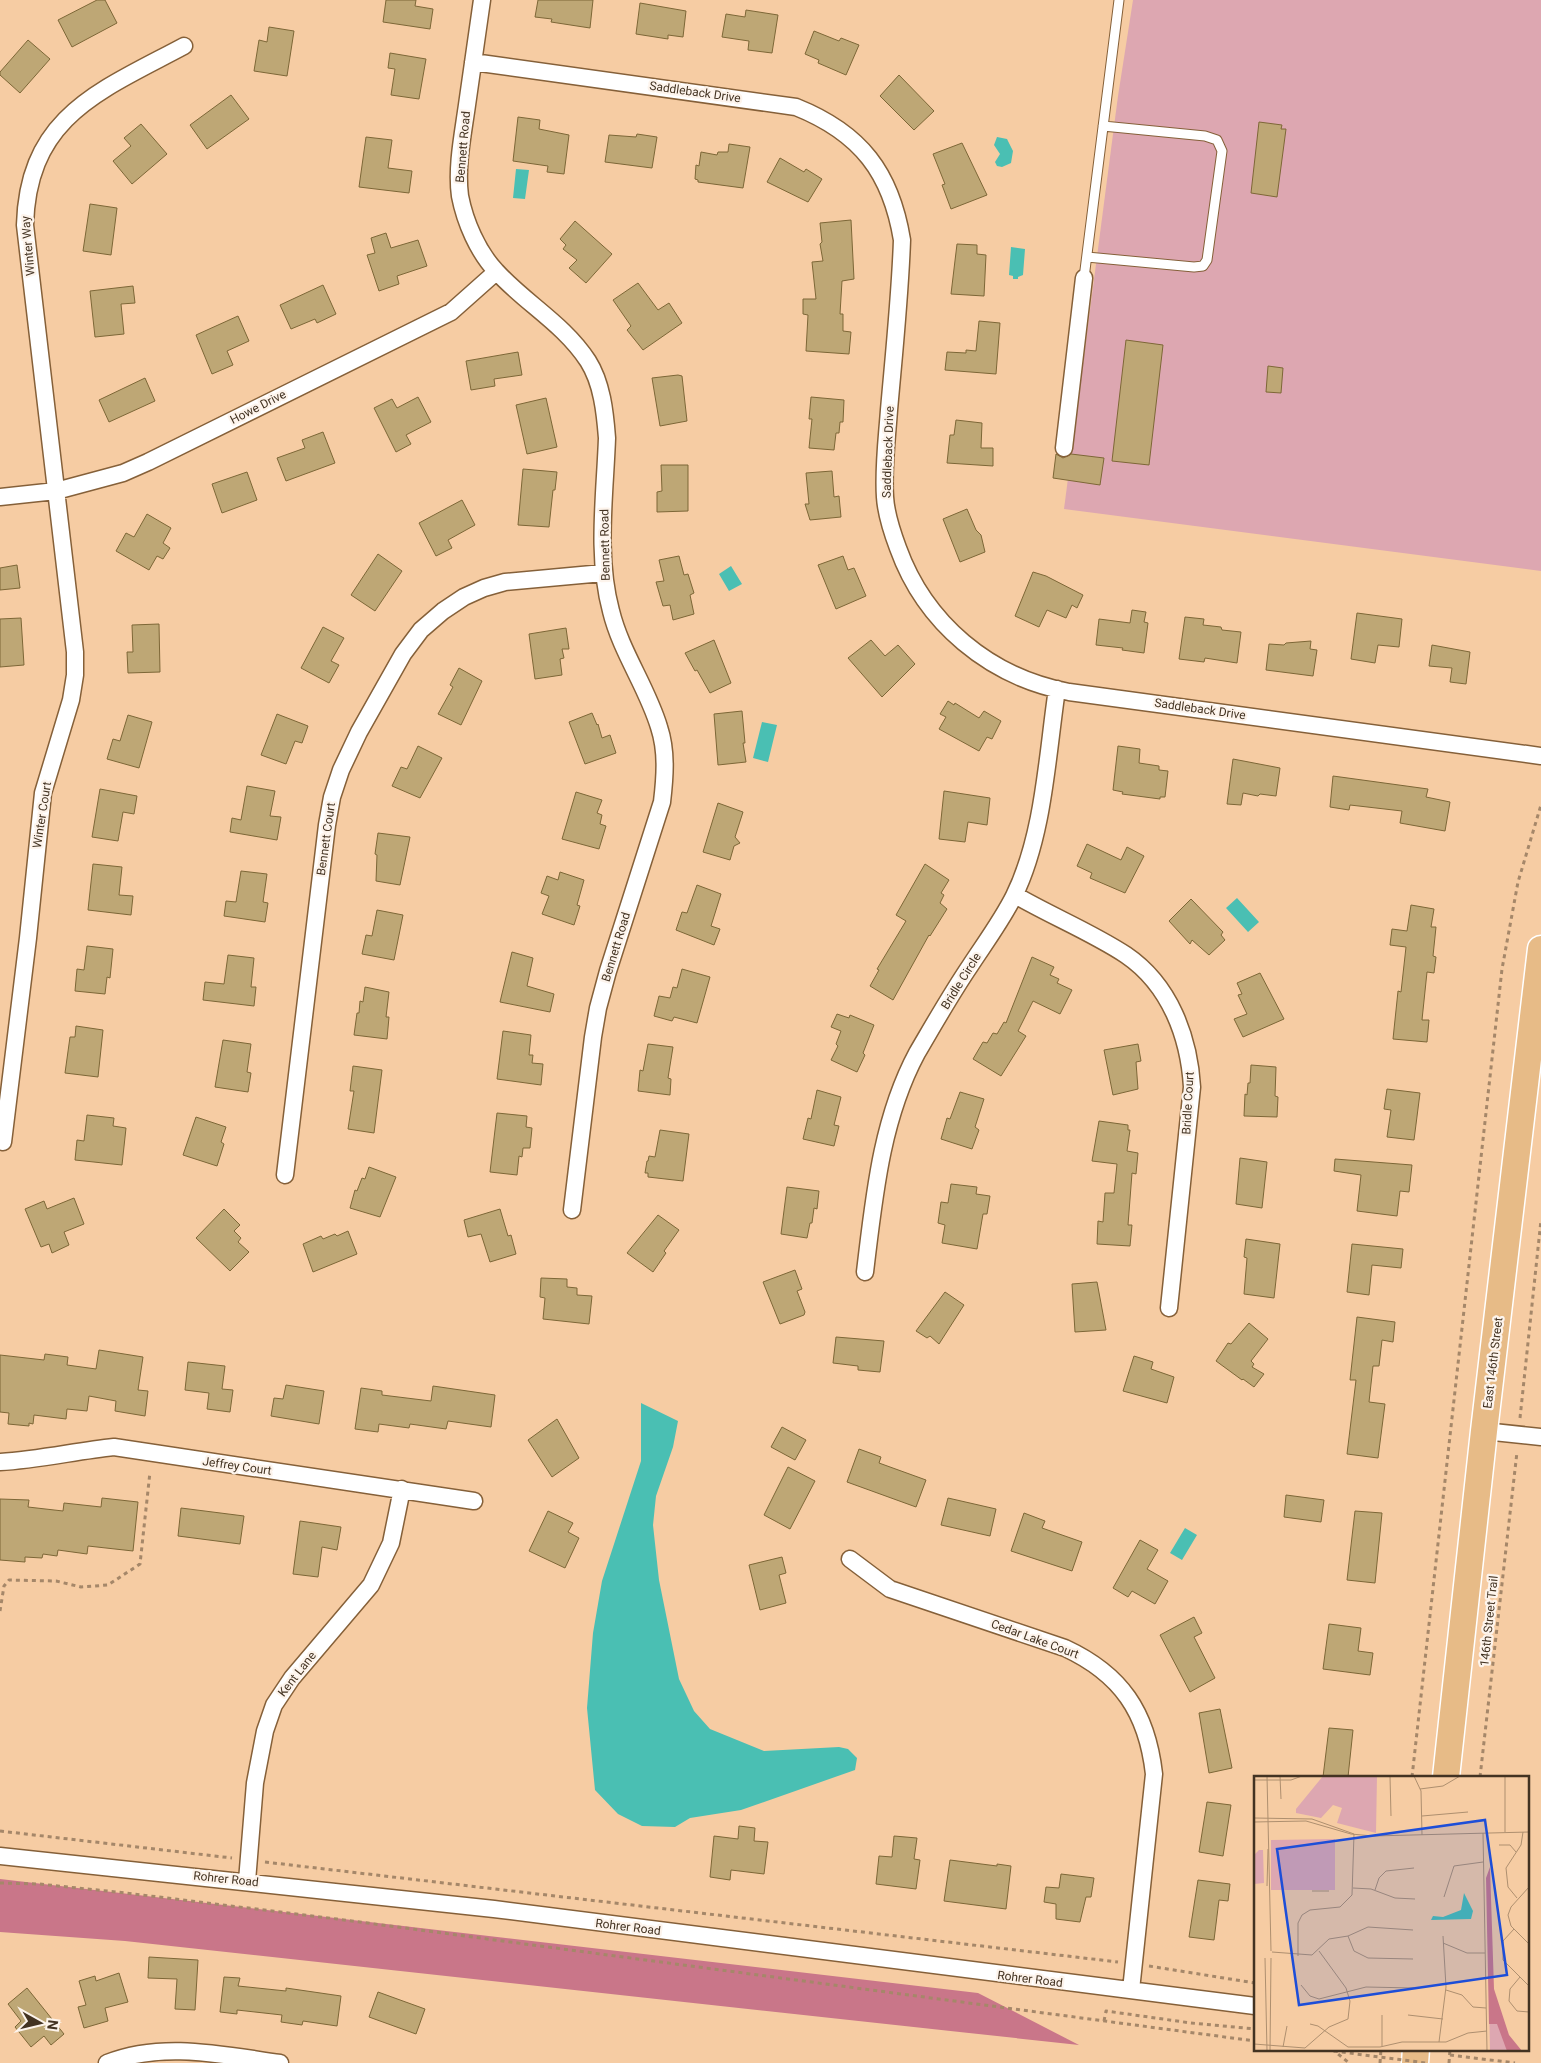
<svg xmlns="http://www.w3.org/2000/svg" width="1541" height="2063" font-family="Roboto,sans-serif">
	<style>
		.green { fill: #dda7b1 }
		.forest { fill: #c97689 }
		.water { fill: #4abfb3 }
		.building { fill: #bea775; stroke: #7d6737 }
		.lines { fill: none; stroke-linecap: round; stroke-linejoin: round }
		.lane-casing { stroke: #856039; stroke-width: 11 }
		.street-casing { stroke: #856039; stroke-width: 19 }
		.primary-casing { stroke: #fff; stroke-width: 29 }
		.path { stroke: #a58769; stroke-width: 3; stroke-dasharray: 4 4; stroke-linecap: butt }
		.lane { stroke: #fff; stroke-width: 9 }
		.street { stroke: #fff; stroke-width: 16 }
		.primary { stroke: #e7bb87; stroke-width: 26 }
		.path-bridge { stroke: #a58769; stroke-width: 3; stroke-dasharray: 4 4; stroke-linecap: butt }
		.labels { text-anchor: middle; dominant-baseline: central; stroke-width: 4.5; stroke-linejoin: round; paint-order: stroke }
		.street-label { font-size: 12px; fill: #433322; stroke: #fdf4ec }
		.inset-road { fill: none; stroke: #ae8f6f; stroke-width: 1 }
		.view { fill: #1d4ed8; fill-opacity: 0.15; stroke: #1d4ed8; stroke-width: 2.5 }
		.inset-edge { fill: none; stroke: #433322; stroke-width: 2.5 }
	</style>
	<rect width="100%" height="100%" fill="#f6cca3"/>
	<path class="green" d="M1133,0H1541V571L1064,509L1118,96Z"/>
	<path class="forest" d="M0,1879L978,1993L1079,2045L125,1941L0,1932Z"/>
	<path class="water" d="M997,137L1007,139L1013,151L1011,163L1002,167L997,166L995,162L1000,154L994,145Z
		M516,169L529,170L525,199L513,198Z
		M1011,247L1025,249L1023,275L1018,277V279H1013V276L1009,275Z
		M731,566L742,584L729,591L719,574Z
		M762,722L777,725L768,762L753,758Z
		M1237,898L1259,922L1248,932L1226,908Z
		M641,1403L678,1421L673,1447L656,1496L653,1525L659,1580L679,1679L694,1711L710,1729L764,1751L839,1747L848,1749L857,1758L855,1770L741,1810L690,1818L675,1827L642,1826L618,1814L595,1790L587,1708L593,1633L602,1581L641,1461Z
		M1185,1528L1197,1535L1182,1560L1170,1553Z"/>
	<path class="building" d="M97,0H105L117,23L72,47L58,20Z
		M386,0H416L415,6L433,9L430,29L383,22Z
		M538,0H593L590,28L551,22L552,19L535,17Z
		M640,3L686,11L683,37L668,35V39L636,34Z
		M746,10L778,15L772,53L748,50L749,41L722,37L726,14L745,17Z
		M269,27L294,31L287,76L254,71L259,40L267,42Z
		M814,31L839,41L841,38L859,45L846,75L818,63L819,60L805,54Z
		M28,40L50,59L20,93L0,75V72Z
		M390,53L426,59L419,99L391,95L395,69L388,68Z
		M899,75L934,111L914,130L880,96Z
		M231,95L249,119L207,149L190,125Z
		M518,117L540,120L539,129L569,135L564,174L547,172L548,166L513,161Z
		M1259,122L1282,125L1281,129H1286L1277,197L1251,193Z
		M141,124L167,154L132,184L113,161L131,146L124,138Z
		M637,134L657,137L652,168L605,162L609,135L636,137Z
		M366,137L392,140L388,168L412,171L409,193L359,187Z
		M962,143L987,195L951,209L942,185L945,184L933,154Z
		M729,144L750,147L743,188L698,182V180L695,179L696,165L699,166L701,152L717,155L718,152H728Z
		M780,158L804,172L806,169L822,179L808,202L767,182Z
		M90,204L117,208L111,255L83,251Z
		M851,220L854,279L842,281L840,314H843V331L851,332L849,354L806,351L808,315L803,314V299H816L812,262L823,261L820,244L822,242L820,223Z
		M575,221L612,254L586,283L569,268L577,260L563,249L566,245L560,239Z
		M386,233L391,248L418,240L427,266L397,276L399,284L379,291L367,255L375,253L371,238Z
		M957,244L977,245V254L986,255L984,296L951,294Z
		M638,283L658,310L669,303L682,323L643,350L627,330L631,326L613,300Z
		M323,285L336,314L317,323L315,319L291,329L280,305Z
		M133,286L135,303L121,304L124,334L95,337L90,291Z
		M238,316L249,341L227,351L233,365L212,374L196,335Z
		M979,321L1000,323L996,374L945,370L947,352L966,353V350L976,351Z
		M1126,340L1163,345L1149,465L1112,461Z
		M518,352L522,375L494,379L495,386L471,390L466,361Z
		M1268,366L1283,368L1281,393L1266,392Z
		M678,375L682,376L687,421L660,426L652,378Z
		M145,378L155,401L109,422L99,400Z
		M418,397L431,422L406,435L411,444L396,452L374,408L392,399L397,408Z
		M811,397L844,400L843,422H840L839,433H836L834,450L809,448L812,419H809Z
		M546,398L557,447L527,454L516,405Z
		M956,420L982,423L981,448H993V466L947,463L950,435H954Z
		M323,432L335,463L286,481L277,458L305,448L302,440Z
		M1056,454L1063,458L1071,454L1104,458L1100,485L1053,478Z
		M661,465H688V511L657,512V492L662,491Z
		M523,469L557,472L555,490H553L549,527L518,525Z
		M832,471L834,497L839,496L841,517L810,520L805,504H809L806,473Z
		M247,472L257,500L222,513L212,484Z
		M462,500L475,525L448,540L452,548L436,556L419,523Z
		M967,509L976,530L981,535L985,552L960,562L943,519Z
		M147,514L171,528L163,543L170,548L163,559L157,556L149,570L116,551L126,533L134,537Z
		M378,554L402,571L375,611L351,595Z
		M679,556L684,575L688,574L694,593L690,595L694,614L673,620L670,605L663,606L656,582L664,581L659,560Z
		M843,556L848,570L854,568L866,596L836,609L818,565Z
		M17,565L20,588L0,590V568Z
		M1033,572L1046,576L1083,595L1077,608L1072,605L1066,618L1047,610L1039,627L1015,616Z
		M1132,610L1146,612L1144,622L1148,623L1144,653L1122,650L1123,648L1096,645L1099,619L1130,623Z
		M1357,613L1402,619L1399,647L1378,645L1375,663L1351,659Z
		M1185,617L1204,619L1203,625L1221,627L1222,630L1241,632L1237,663L1205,658L1204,662L1179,659Z
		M21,618L24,665L0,667V619Z
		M159,624L160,672L128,673L127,652H133L132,625Z
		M323,627L344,638L331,661L339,665L329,683L301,668Z
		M566,628L569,649H562L564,658L560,659L562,675L535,679L529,634Z
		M714,640L731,683L710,693L697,670L695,671L685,653Z
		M871,640L885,656L898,645L915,664L882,697L848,658Z
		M1311,641L1310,649L1317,650L1313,676L1266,670L1269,644L1284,645L1286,643Z
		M1432,645L1470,652L1466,684L1450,682L1452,668L1429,666Z
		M459,668L482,681L461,725L438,714L453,687L450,685Z
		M948,701L954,705L955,703L979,718L984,711L1001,721L992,739L987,737L979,751L939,729L946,717L940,714Z
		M742,711L745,743H743L746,762L718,765L714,714Z
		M592,713L597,725L598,724L602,738L610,735L616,753L585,764L569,722Z
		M277,714L308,726L302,743L295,741L286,764L261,755Z
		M128,715L152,722L139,768L107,759L113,739L120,741Z
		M418,746L442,758L420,798L392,786L401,767L407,769Z
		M1118,746L1140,749L1139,763L1159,766V770L1168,771L1165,797H1160V799L1122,794L1123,792L1113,790Z
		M1233,759L1280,768L1276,796L1260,794L1258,796L1243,793L1241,805L1227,804Z
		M1333,776L1428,789L1426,797L1450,802L1445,831L1400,823L1402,811L1350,805L1349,810L1330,807Z
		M247,786L275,791L270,816L281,817L277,840L230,832L232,818L241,820Z
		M100,789L137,796L134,814L123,812L118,841L92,837Z
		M944,791L990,798L987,825L968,822L965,842L939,839Z
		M576,792L602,800L597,813L602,815L600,824L606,826L599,849L562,839Z
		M718,803L743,812L735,837L740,843L734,846L730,860L703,852Z
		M378,833L410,837L400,885L376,881L377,855L375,854Z
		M1087,844L1121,860L1127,847L1144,856L1125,893L1090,878L1092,873L1077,866Z
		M93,864L122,867L119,895L133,896L131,915L88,910Z
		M925,864L949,880L941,893L944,895L940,903L947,909L930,936L929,935L893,1000L870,986L879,970L877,969L906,921L896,915Z
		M241,871L267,874L263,902L268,903L265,922L224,916L226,901L236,902Z
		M560,872L584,880L577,905L580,906L574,925L542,914L549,896L541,893L547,876L558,880Z
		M697,885L721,894L711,926L720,929L714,945L676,930L682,912L687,913Z
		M1191,899L1223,932L1221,935L1225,940L1209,955L1192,940L1190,944L1169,921Z
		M1411,905L1434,909L1431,927H1436L1433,956L1436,957L1434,973L1427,972L1422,1020H1429L1427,1042L1393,1039L1398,991L1401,992L1406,947L1390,945L1392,929L1407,931Z
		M377,910L403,915L394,960L362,954L366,935L372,936Z
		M87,946L113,949L110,978L107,977L105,994L75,991L77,969L84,970Z
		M512,952L533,958L527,986L554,994L550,1012L500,1002Z
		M228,955L254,958L251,987H256L254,1006L203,1000L205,982L224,984Z
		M1032,957L1054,967L1050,975L1059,979L1057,983L1072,990L1060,1014L1033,1001L1018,1031L1026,1036L1001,1076L973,1059L983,1042L987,1043L993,1033L997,1034L1004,1022L1006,1023Z
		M682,969L710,977L697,1023L674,1017L672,1021L654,1016L659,996L670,998L673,987L677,988Z
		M1260,973L1284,1019L1243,1037L1234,1019L1247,1014L1238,995L1242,994L1237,983Z
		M365,987L389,992L386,1017H389L387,1039L354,1035L357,1013H359L360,1001L363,1002Z
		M837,1014L849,1018L850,1015L874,1025L863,1053L865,1055L857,1072L831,1060L838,1046L836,1044L841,1031L831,1027Z
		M76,1026L103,1030L98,1077L65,1073L70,1037H75Z
		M503,1031L531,1035L529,1055H533L532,1063L543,1064L541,1085L497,1079Z
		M223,1040L251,1044L247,1072L251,1073L248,1092L215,1087Z
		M648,1044L673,1047L668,1078L671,1079L670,1095L638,1091L640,1070L643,1071Z
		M1138,1044L1141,1061L1136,1062L1138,1089L1113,1095L1104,1050Z
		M1251,1065L1276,1067L1275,1096L1278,1097L1277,1117L1244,1116L1245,1094L1247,1095L1248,1083H1250Z
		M353,1066L382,1070L374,1133L348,1129L354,1091H350Z
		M1387,1089L1420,1093L1414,1140L1387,1137L1391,1110L1384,1109Z
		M817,1090L841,1097L834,1125L839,1126L834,1146L803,1139L808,1118L811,1119Z
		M960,1092L984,1099L975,1127L979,1130L972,1149L941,1139L947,1118L950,1119Z
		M497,1113L527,1116L526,1127L532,1128L530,1148H523L522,1157L519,1156L517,1175L490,1172Z
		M87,1115L114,1118L113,1126L126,1128L122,1165L75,1160L77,1140L84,1141Z
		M196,1117L226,1127L221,1142L224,1144L217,1166L183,1155Z
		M1099,1121L1128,1125V1130H1130L1127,1151L1138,1153L1136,1174L1132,1173L1128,1225H1132L1130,1246L1097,1244L1098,1221L1103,1222L1105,1193H1114L1117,1164L1092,1161Z
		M660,1130L689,1134L683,1181L648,1177V1173H645L647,1161H648L649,1156L655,1157Z
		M1240,1158L1267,1162L1262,1208L1236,1204Z
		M1335,1159L1412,1165L1409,1192L1400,1191L1397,1216L1357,1211L1361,1175L1334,1171Z
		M369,1167L396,1177L380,1217L350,1208L355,1190L357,1191L362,1178L365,1179Z
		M951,1184L977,1187L976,1194L990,1196L987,1214H983L977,1249L942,1243L945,1225L938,1223L941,1202L948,1203Z
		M787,1187L819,1191L817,1209L814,1208L812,1223H810L807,1238L781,1234Z
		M74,1198L84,1224L64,1232L69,1245L52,1253L49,1244L41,1247L25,1209L44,1201L47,1209Z
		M224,1209L240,1225L234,1231L241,1238L238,1242L249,1252L230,1271L196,1238Z
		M500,1209L508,1236L511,1235L516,1254L490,1262L481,1234L468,1237L464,1220Z
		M658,1215L679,1230L664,1251L666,1253L653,1272L627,1253Z
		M348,1231L357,1254L313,1272L303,1244L321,1236L323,1239L335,1234L337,1236Z
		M1246,1239L1280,1244L1274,1298L1244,1294L1247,1258L1244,1257Z
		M1352,1244L1403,1249L1401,1268L1372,1265L1369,1295L1347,1292Z
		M795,1270L802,1289L797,1291L805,1312L804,1315L780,1324L763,1282Z
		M541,1278L567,1279V1287L577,1288V1295L592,1296L589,1324L543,1319L545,1298L540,1297Z
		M1097,1282L1106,1330L1075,1332L1072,1284Z
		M945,1292L964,1305L939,1344L930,1336L927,1338L916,1331Z
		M1357,1317L1395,1322L1393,1342L1382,1340L1379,1366H1373L1369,1402L1385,1404L1378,1458L1347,1454L1356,1380H1350Z
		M1249,1323L1268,1339L1251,1361L1254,1364L1252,1367L1264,1374L1254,1387L1243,1379L1242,1380L1216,1361L1228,1343L1231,1344Z
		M836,1337L884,1341L880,1372L858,1370V1366L833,1363Z
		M99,1350L143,1357L138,1390L148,1391L145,1416L115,1411L116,1401L89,1396L87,1411L67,1409L66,1419L34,1415L33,1424L29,1423V1426L8,1424L9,1413L0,1412V1355L44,1360L45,1354L68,1357L67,1365L96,1369Z
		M1134,1356L1153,1362L1151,1369L1174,1377L1167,1403L1123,1391Z
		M188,1362L225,1366L222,1389L233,1390L230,1412L207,1409L209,1393L185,1390Z
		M286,1385L324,1391L319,1424L271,1416L274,1398L283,1399Z
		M433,1386L495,1395L491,1427L448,1421L446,1429L410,1424L409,1428L379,1424L378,1432L355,1429L361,1388L382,1391V1395L431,1401Z
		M557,1419L579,1458L552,1477L528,1440Z
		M782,1427L806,1440L795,1460L771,1447Z
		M859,1449L881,1457L879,1463L926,1480L916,1507L847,1482Z
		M788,1467L815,1481L790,1529L764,1515Z
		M1286,1495L1324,1500L1321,1522L1284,1517Z
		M102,1498L138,1502L133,1551L88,1546L87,1554L58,1550L57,1556L43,1554L42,1558L25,1557V1562L0,1560V1499L29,1500L28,1507L63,1511L64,1503L101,1507Z
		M948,1498L996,1509L990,1536L941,1525Z
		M181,1508L244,1516L240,1544L178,1536Z
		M548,1511L573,1523L568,1532L579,1538L565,1568L529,1551Z
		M1355,1511L1382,1513L1375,1583L1347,1580Z
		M1024,1513L1045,1521L1042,1528L1082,1542L1072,1571L1011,1551Z
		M300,1521L341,1527L337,1550L322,1547L318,1577L293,1574Z
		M1140,1540L1158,1550L1147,1569L1168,1581L1155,1604L1132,1591L1128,1597L1113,1588Z
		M782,1557L786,1573L779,1575L786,1603L760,1610L749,1565Z
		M1194,1617L1202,1633L1194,1637L1215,1678L1190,1692L1160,1635Z
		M1329,1624L1361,1628L1358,1651L1373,1653L1370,1675L1323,1669Z
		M1220,1709L1232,1768L1209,1773L1199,1713Z
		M1329,1728L1353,1730L1348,1777H1323Z
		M1207,1802L1231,1805L1223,1856L1199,1852Z
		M739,1826L755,1828L754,1841L768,1842L764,1874L731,1870L730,1880L710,1877L714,1836L738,1839Z
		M894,1836L917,1838L914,1859L920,1860L916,1889L876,1884L879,1856L892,1857Z
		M950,1860L997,1866V1864L1011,1866L1006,1909L944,1901Z
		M1061,1874L1094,1878L1091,1897H1086L1080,1922L1056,1919V1904L1044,1902L1046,1887L1059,1888Z
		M1198,1880L1230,1884L1228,1901L1219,1900L1214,1940L1189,1937Z
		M149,1957L198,1960L195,2010L175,2009L177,1979L148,1978Z
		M119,1973L128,2002L105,2008L108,2021L84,2028L78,2007L86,2005L79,1981L95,1976L96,1981Z
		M224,1977L240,1978L238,1986L286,1991V1988L341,1996L337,2026L303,2021L302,2025L281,2022L282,2015L237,2010V2014L220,2012Z
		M27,1988L64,2034L51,2045L44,2036L31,2047L15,2027L21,2021L8,2004Z
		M378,1992L425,2009L416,2034L369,2017Z"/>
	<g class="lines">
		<g class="lane-casing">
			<path id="lane" d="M1087,257L1194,267L1203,266L1207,260L1222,151L1217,140L1205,136L1103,126
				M1084,278L1119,0"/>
		</g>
		<g class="street-casing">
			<path id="street" d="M482,0C477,35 472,70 467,105C463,134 456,167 460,196C465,222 478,252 496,271C525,303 564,324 588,361C602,383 605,412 607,438C605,495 596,556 611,611C621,652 647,687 659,727C667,751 665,777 662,802L608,971L598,1008L593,1037L572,1210
				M473,62L796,107C861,133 891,173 902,240C900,297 894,353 889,410C887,438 883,468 885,497C886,514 892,532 898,548C925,623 989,677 1069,692L1541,756
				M1064,448L1084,278
				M0,497L56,491L123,473L148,462L451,312L496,272
				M1015,895C1051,916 1091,932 1126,955C1170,985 1189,1037 1192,1087L1169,1308
				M3,1142L28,938L43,793L71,700L75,675V652L25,225C28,116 100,91 184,46
				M285,1175L327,825L332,797L341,770L359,732L403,654L421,630L443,611L464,597L484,588L505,582L603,573
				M865,1272C874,1198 881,1120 917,1053C934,1024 951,994 970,966C985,943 1002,920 1014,896C1044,835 1047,756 1057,689
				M1484,1431L1541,1437
				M0,1462C38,1460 76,1451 114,1447L474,1501
				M850,1559L890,1589L1065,1648C1121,1674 1147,1712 1154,1774L1131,1990
				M0,1856L494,1909L1255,2006
				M247,1881L255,1783L265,1731L274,1705L292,1678L371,1585L391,1543L402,1489
				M107,2063C163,2041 222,2055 280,2063"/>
		</g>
		<g class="primary-casing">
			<path id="primary" d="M1446,1777L1484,1431L1541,949
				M1415,2063L1416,2049"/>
		</g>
		<path class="path" d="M1520,1418L1541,1220
			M0,1611L4,1586L9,1580L56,1581L81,1587L108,1585L140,1564L150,1472
			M1412,1777L1502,969L1518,882L1541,805
			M1480,1777L1517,1452
			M0,1831L232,1858
			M265,1862L1118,1962
			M0,1883L39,1884L126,1893L337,1919L1255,2041
			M1149,1966L1255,1983
			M1104,2021L1106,2011L1191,2023L1255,2029
			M1332,2049L1349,2063
			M1450,2055L1515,2063
			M1380,2063L1381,2049
			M1449,2063L1450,2049"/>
		<use href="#lane" class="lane"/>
		<use href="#street" class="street"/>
		<use href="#primary" class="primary"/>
		<path class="path-bridge" d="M1318,2049L1426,2063"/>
	</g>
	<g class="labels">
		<g class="street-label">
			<text transform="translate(695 92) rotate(8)">Saddleback Drive</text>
			<text transform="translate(463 147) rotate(-85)">Bennett Road</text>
			<text transform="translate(28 246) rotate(-95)">Winter Way</text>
			<text transform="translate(258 407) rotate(-27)">Howe Drive</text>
			<text transform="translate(888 452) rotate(-88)">Saddleback Drive</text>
			<text transform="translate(605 545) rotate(-91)">Bennett Road</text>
			<text transform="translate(1200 709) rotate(8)">Saddleback Drive</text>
			<text transform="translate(42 815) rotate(-81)">Winter Court</text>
			<text transform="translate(326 839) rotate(-82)">Bennett Court</text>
			<text transform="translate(616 947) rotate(-73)">Bennett Road</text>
			<text transform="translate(961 981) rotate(-58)">Bridle Circle</text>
			<text transform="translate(1188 1103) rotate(-87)">Bridle Court</text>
			<text transform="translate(1493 1363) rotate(-83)">East 146th Street</text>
			<text transform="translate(237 1466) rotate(8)">Jeffrey Court</text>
			<text transform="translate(1489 1621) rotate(-84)">146th Street Trail</text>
			<text transform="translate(1035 1639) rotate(20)">Cedar Lake Court</text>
			<text transform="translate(297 1674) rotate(-52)">Kent Lane</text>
			<text transform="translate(226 1879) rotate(6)">Rohrer Road</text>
			<text transform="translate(628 1927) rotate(7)">Rohrer Road</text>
			<text transform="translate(1030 1979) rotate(7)">Rohrer Road</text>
		</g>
	</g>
	<g transform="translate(1254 1776)">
		<rect width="275" height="275" fill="#f6cca3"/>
		<path d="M69,0H123L122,57L83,47L88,32L79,29L67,42L42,37V33ZM81,63V114H17V64ZM5,74H9L10,107L0,108V79ZM235,225L259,275H236Z" fill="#dda7b1"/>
		<path d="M236,91L240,213L255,259L268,275H253L243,248H235L232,102Z" fill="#c97689"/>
		<path d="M210,117L219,135L217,143L177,144L179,140L189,141L207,134Z" fill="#4abfb3"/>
		<path class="inset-road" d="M13,0L17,175M26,0L27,23M136,0L137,40M160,0L167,15L168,59M251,0V56M0,4H37L48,0M166,13L189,10L206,0M168,40L214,36M0,42L58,43L100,58M0,46L52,45L97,58L119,60L275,56M229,57L233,275M245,69H256L262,76M13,110L14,73M275,111L257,131L254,139L257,150L275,168M99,112L117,113L141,122L161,123M121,114L125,102L132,95L160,92M58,115H75M190,121L200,90L229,86M263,122L254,111L252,92L267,69L269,56M260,153L249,165V184L275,210M94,160L100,175L114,182L159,183M189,167L213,177H231M18,176L58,179L75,163L94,160L114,151L159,154M44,180V147L48,139L56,134L86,131L98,119L100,58M11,182L13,275M266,201L256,213L255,225L263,235L275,236M47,209L56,220L65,223L112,211L160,212M192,214L208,219L219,231L232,232M154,239L189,243M56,248L64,250L94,271H126L148,266H192L214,257L233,255M185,266L192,211L189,160M0,268L51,272L75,251L94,243L96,225L92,212L65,175M128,270V239M29,271L33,250M16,275L17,182"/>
		<path class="view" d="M231,44L253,199L45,229L23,73Z"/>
		<rect width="275" height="275" class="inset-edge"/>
	</g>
	<g transform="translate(40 2023) rotate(98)" stroke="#fdf4ec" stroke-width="4" paint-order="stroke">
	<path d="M0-4L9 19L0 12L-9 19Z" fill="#433322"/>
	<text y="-8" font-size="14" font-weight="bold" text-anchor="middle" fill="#433322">N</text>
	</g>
</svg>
